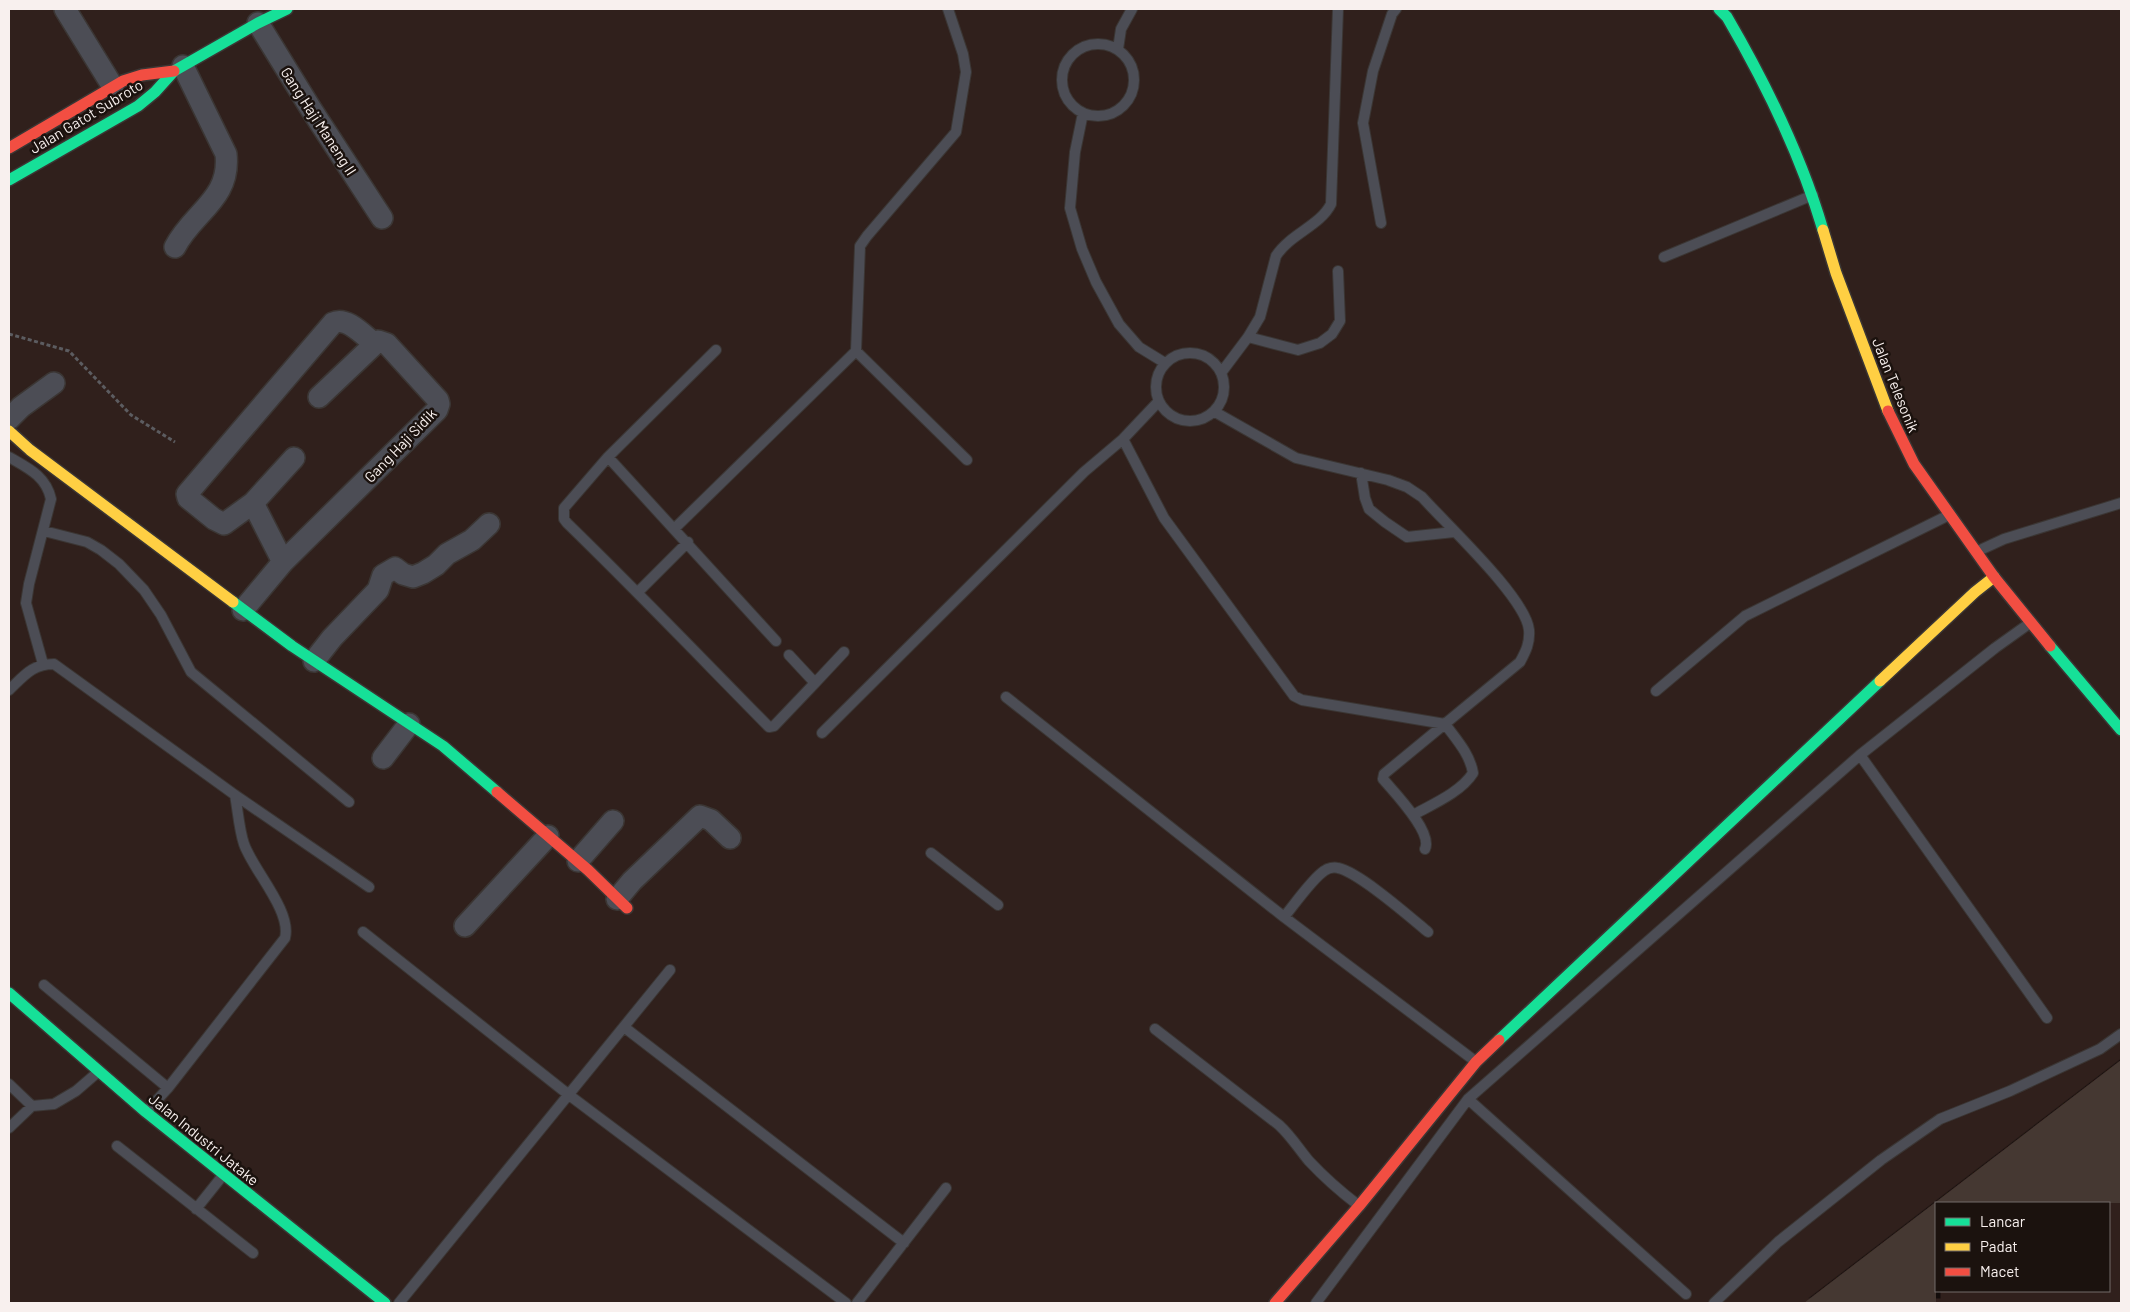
<svg xmlns="http://www.w3.org/2000/svg" width="2130" height="1312" font-family="Barlow,sans-serif">
	<style>
		.built { fill: #30201c; fill-rule: evenodd }
		.building { fill: #453731; filter: url(#shadow) }
		.lines { fill: none; stroke-linecap: round; stroke-linejoin: round }
		.lane-casing { stroke: #3b3634; stroke-width: 12 }
		.street-casing { stroke: #3b3634; stroke-width: 24 }
		.fast-casing { stroke: #3b3634; stroke-width: 14 }
		.slow-casing { stroke: #3b3634; stroke-width: 14 }
		.jam-casing { stroke: #3b3634; stroke-width: 14 }
		.path { stroke: #5c5c60; stroke-width: 3; stroke-dasharray: 4 2.5; stroke-linecap: butt }
		.lane { stroke: #4c4d55; stroke-width: 10 }
		.street { stroke: #4c4d55; stroke-width: 21 }
		.fast { stroke: #16e098; stroke-width: 11 }
		.slow { stroke: #ffcf43; stroke-width: 11 }
		.jam { stroke: #f24e42; stroke-width: 11 }
		.labels { text-anchor: middle; dominant-baseline: central; stroke-width: 5; stroke-linejoin: round; paint-order: stroke }
		.street-label { font-size: 15px; fill: #f8f0ee; stroke: #1b120e }
	</style>
	<defs>
		<filter id="shadow"><feDropShadow dx="4.5" dy="-4.5" stdDeviation="0" flood-color="#0009"/></filter>
	</defs>
	<rect width="100%" height="100%" fill="#221c1a"/>
	<path class="built" d="M9,9H2121V1303H9ZM1936,1203H2109V1291H1936Z"/>
	<path class="building" d="M2121,1060V1203H1936V1303H1804Z"/>
	<g class="lines">
		<g class="lane-casing">
			<path id="lane" d="M1062 80a36 36 0 1 1 72 0a36 36 0 1 1-72 0Z
				M1118,49L1121,29L1132,9
				M1083,113L1075,152L1070,208L1082,249L1096,282L1119,324L1139,347L1165,363
				M1381,223L1363,123L1373,71L1392,14L1396,9
				M1664,257L1813,195
				M1248,337L1298,350L1320,343L1332,334L1340,321L1338,271
				M716,350L608,457L776,641
				M856,351L967,460
				M1156 387a34 34 0 1 1 68 0a34 34 0 1 1-68 0Z
				M1221,373L1248,337L1260,317L1276,256C1290,234 1320,226 1331,204L1338,9
				M1215,412L1296,458L1388,480L1407,487L1422,497C1446,524 1526,598 1529,630C1530,643 1526,651 1520,662L1384,774L1383,779C1394,792 1433,832 1425,849
				M1123,439L1164,518L1294,696L1302,700L1445,724C1456,739 1470,754 1473,773C1461,792 1433,804 1413,815
				M9,457C28,468 46,476 51,499L29,584L26,603L43,664
				M608,457L564,508V519L567,523C636,590 702,659 769,727L774,726L815,683
				M1361,473L1365,498L1369,509L1385,522L1407,537L1454,532
				M675,528L856,351L860,246L867,236L956,132L966,72L963,54L948,9
				M44,531L87,542L101,550L119,564L144,590L161,615L191,672L349,802
				M1978,551L2004,539L2121,503
				M638,592L688,542
				M789,655L815,683L844,652
				M9,690C24,676 32,664 54,664L235,795L369,887
				M1656,691L1745,616L1949,515
				M1006,697L1284,917L1475,1061
				M822,733L1084,472L1123,439L1159,401
				M1860,755L2047,1018
				M931,853L998,905
				M1284,917C1294,905 1312,879 1324,871C1328,868 1334,867 1338,868C1359,872 1410,917 1428,932
				M363,932L569,1095L846,1303
				M44,985L168,1088
				M624,1027L904,1243
				M1155,1029L1279,1125C1291,1136 1299,1149 1309,1161C1324,1177 1341,1192 1358,1205
				M9,1084L32,1106
				M1468,1099L1686,1294
				M147,1111L168,1088L285,938C292,911 253,870 244,844C239,829 238,811 235,795
				M9,1128L32,1106L54,1104L76,1091L98,1072
				M117,1146L253,1253
				M196,1209L224,1174
				M399,1303L670,970
				M857,1303L946,1188
				M1316,1303L1468,1099L1860,755L1995,648L2030,623
				M1714,1303L1778,1242L1881,1160L1940,1119L2010,1091L2100,1049L2121,1034"/>
		</g>
		<g class="street-casing">
			<path id="street" d="M65,9L113,87
				M258,23L311,109L382,218
				M175,247C193,212 231,199 226,154L183,66
				M9,419L21,407L54,383
				M253,503L224,524L214,519L188,498L187,494L333,323C347,316 364,336 375,344
				M283,562L253,503L294,458
				M243,610L283,562L437,410L439,404L438,400L387,344L378,341L319,397
				M314,661L332,638L378,590L383,575L395,568L403,574L413,577L423,573L436,565L447,554L472,540L489,524
				M383,758L409,724
				M578,861L613,821
				M617,899L632,881L700,816L711,820L730,838
				M465,926L548,836"/>
		</g>
		<g class="fast-casing">
			<path id="fast" d="M1719,9L1727,17C1766,84 1801,155 1823,230
				M9,180L138,106L155,92L174,71L258,23L287,9
				M233,602L292,646L443,746L497,792
				M2050,646L2121,730
				M9,993L146,1112L385,1303
				M1499,1040L1880,681"/>
		</g>
		<g class="slow-casing">
			<path id="slow" d="M1823,230L1836,273L1888,411
				M9,431L30,450L233,602
				M1880,681L1975,592L1994,577"/>
		</g>
		<g class="jam-casing">
			<path id="jam" d="M9,148L123,81L142,75L174,71
				M1888,411L1914,464L1994,577L2050,646
				M497,792L588,870L627,908
				M1275,1303L1359,1206L1476,1062L1499,1040"/>
		</g>
		<path class="path" d="M9,334L69,351L131,415L175,442"/>
		<use href="#lane" class="lane"/>
		<use href="#street" class="street"/>
		<use href="#fast" class="fast"/>
		<use href="#slow" class="slow"/>
		<use href="#jam" class="jam"/>
	</g>
	<g class="labels">
		<g class="street-label">
			<text transform="translate(86 116) rotate(-31)">Jalan Gatot Subroto</text>
			<text transform="translate(319 121) rotate(57)">Gang Haji Maneng II</text>
			<text transform="translate(1896 385) rotate(68)">Jalan Telesonik</text>
			<text transform="translate(400 445) rotate(-46)">Gang Haji Sidik</text>
			<text transform="translate(204 1139) rotate(39)">Jalan Industri Jatake</text>
		</g>
	</g>
	<rect width="2130" height="1312" fill="none" stroke="#f8f0ee" stroke-width="20"/>
	<rect x="1935" y="1202" width="175" height="90" fill="#1b120e" stroke="#736b68"/>
	<rect x="1945" y="1218" width="25" height="8" fill="#16e098" stroke="#736b68"/>
	<text x="1980" y="1227" font-size="15" fill="#f8f0ee">Lancar</text>
	<rect x="1945" y="1243" width="25" height="8" fill="#ffcf43" stroke="#736b68"/>
	<text x="1980" y="1252" font-size="15" fill="#f8f0ee">Padat</text>
	<rect x="1945" y="1268" width="25" height="8" fill="#f24e42" stroke="#736b68"/>
	<text x="1980" y="1277" font-size="15" fill="#f8f0ee">Macet</text>
</svg>
